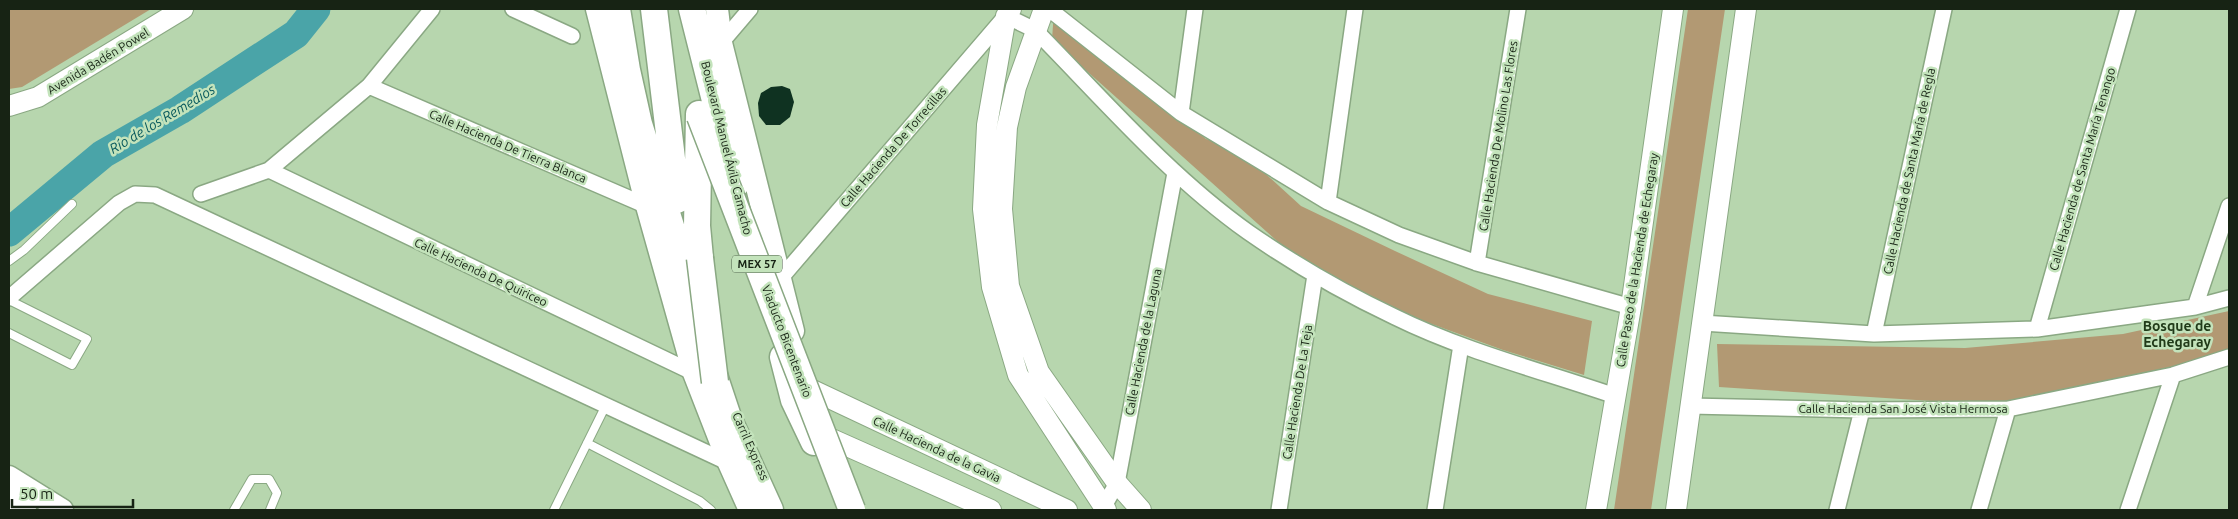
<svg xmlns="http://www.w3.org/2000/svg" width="2238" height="519" font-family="Ubuntu,sans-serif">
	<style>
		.green { fill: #b29973 }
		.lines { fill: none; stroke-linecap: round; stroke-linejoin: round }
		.river { stroke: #4aa4a8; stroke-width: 29 }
		.building { fill: #0f3221 }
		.lane-casing { stroke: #8aa883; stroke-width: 10 }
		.street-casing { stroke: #8aa883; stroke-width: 18 }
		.secondary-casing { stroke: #8aa883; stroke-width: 22 }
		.primary-casing { stroke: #8aa883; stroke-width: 25 }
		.highway-casing { stroke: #8aa883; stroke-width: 29 }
		.lane { stroke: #fff; stroke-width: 8 }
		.street { stroke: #fff; stroke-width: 15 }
		.secondary { stroke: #fff; stroke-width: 20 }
		.primary { stroke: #fff; stroke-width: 22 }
		.highway { stroke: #fff; stroke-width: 26 }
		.highway-bridge-casing { stroke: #8aa883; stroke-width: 29; stroke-linecap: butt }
		.highway-bridge { stroke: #fff; stroke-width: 26 }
		.labels { text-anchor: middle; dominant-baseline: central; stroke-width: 5; stroke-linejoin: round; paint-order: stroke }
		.shield { fill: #c3e3bb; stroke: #4b5d46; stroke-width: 1 }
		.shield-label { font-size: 11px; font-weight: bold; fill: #172314 }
		.street-label { font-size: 12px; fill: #172314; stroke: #c3e3bb }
		.water-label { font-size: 14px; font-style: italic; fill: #08595d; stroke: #c3e3bb }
		.neighbourhood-label { font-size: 14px; font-weight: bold; fill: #213a19; stroke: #c3e3bb }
	</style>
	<rect width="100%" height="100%" fill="#b7d6ae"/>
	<path class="green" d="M9,9H151L22,87L9,89Z
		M1688,9H1725L1651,510H1614Z
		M1054,10L1206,139L1236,147L1301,206L1395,251L1488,294L1592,321L1584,375L1503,350L1407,315L1295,257L1052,40Z
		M2229,311V358L2008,406L1719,387L1717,344L1965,348L2123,334Z"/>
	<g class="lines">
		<path class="river" d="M9,232L103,154L180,110L296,34L316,9"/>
	</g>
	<path class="building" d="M782,86L790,89L794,102L790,117L780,125H766L759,116L758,103L761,93L771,87Z"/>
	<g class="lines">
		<g class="lane-casing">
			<path id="lane" d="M9,261L24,250L72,204
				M9,300L87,339L72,365L9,333
				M587,443L700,501L711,510
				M234,510L252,479H269L277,493L270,510
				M554,510L605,407"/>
		</g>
		<g class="street-casing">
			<path id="street" d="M513,9L572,36
				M1049,9L1181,113L1328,202L1399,235L1477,263L1631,307
				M1006,16L1035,30C1103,99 1168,175 1248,232C1294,264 1344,293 1395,317C1464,351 1542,371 1615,396
				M721,43L750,9
				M369,86L647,206
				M1181,113L1195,9
				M269,170L694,373
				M201,194L269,170L369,86L432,9
				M1328,202L1355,9
				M1477,263L1518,9
				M780,279L1005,17
				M9,298L119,203L135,194L155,195L729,463
				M2195,307L2229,206
				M1702,323L1874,334L2037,329L2195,307L2229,298
				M2037,329L2128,9
				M1874,334L1944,9
				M1690,406L1862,410L2008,409L2173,375L2229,357
				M1103,508L1117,483L1175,173
				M1279,510L1315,275
				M1435,510L1461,345
				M1837,510L1862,410
				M1979,510L2008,409
				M2128,510L2173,375"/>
		</g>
		<g class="secondary-casing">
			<path id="secondary" d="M1011,9L1006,16L987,125L983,209L992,287L1018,375L1106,510
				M1044,9L1016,87L1007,127L1002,209L1009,286L1039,372L1117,483L1141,510
				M9,106L38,97L183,9
				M806,387L1067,510
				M827,437L991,510
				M1596,510L1631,307L1673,9
				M1676,510L1746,9"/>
		</g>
		<g class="primary-casing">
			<path id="primary" d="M597,9L647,206L694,373L729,463L750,510
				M717,9L721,43L793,331
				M9,477L62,510"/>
		</g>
		<g class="highway-casing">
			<path id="highway" d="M617,9L627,70L639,124L674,236L693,312L729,420L770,510
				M654,9L677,200
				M692,9L736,184
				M699,114L697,226L700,258
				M783,357L794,400L814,442
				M9,499L23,510"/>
		</g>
		<use href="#lane" class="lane"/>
		<use href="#street" class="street"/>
		<use href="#secondary" class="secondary"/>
		<use href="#primary" class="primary"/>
		<use href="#highway" class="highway"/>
		<g class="highway-bridge-casing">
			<path id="highway-bridge" d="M700,116L852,510
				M700,258L715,382"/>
		</g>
		<use href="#highway-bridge" class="highway-bridge"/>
	</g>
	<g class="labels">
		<rect class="shield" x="732" y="255.5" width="50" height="17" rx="4"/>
		<g class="shield-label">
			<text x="757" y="264">MEX 57</text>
		</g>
		<g class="street-label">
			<text transform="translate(98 61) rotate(-31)">Avenida Badén Powel</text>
			<text transform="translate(1498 136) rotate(-81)">Calle Hacienda De Molino Las Flores</text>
			<text transform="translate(508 146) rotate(23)">Calle Hacienda De Tierra Blanca</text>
			<text transform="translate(893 147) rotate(-49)">Calle Hacienda De Torrecillas</text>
			<text transform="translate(727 148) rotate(76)">Boulevard Manuel Ávila Camacho</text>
			<text transform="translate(2082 169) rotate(-74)">Calle Hacienda de Santa María Tenango</text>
			<text transform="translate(1909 171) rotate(-78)">Calle Hacienda de Santa María de Regla</text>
			<text transform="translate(1637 260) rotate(-81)">Calle Paseo de la Hacienda de Echegaray</text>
			<text transform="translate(481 272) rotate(25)">Calle Hacienda De Quiriceo</text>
			<text transform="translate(787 341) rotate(69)">Viaducto Bicentenario</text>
			<text transform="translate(1143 342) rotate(-79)">Calle Hacienda de la Laguna</text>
			<text transform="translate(1297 392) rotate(-81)">Calle Hacienda De La Teja</text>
			<text x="1903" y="408">Calle Hacienda San José Vista Hermosa</text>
			<text transform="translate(751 446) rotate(66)">Carril Express</text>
			<text transform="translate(937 449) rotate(25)">Calle Hacienda de la Gavia</text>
		</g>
		<g class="water-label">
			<text transform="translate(162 119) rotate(-31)">Río de los Remedios</text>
		</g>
		<g class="neighbourhood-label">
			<text x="2177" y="326">Bosque de<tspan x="2177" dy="16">Echegaray</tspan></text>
		</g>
	</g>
	<rect width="2238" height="519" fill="none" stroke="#172314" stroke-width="20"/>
	<path d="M12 499v8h121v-8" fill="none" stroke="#172314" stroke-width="2.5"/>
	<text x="20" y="499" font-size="15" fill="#172314" stroke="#c3e3bb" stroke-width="4" paint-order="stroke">50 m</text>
</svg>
